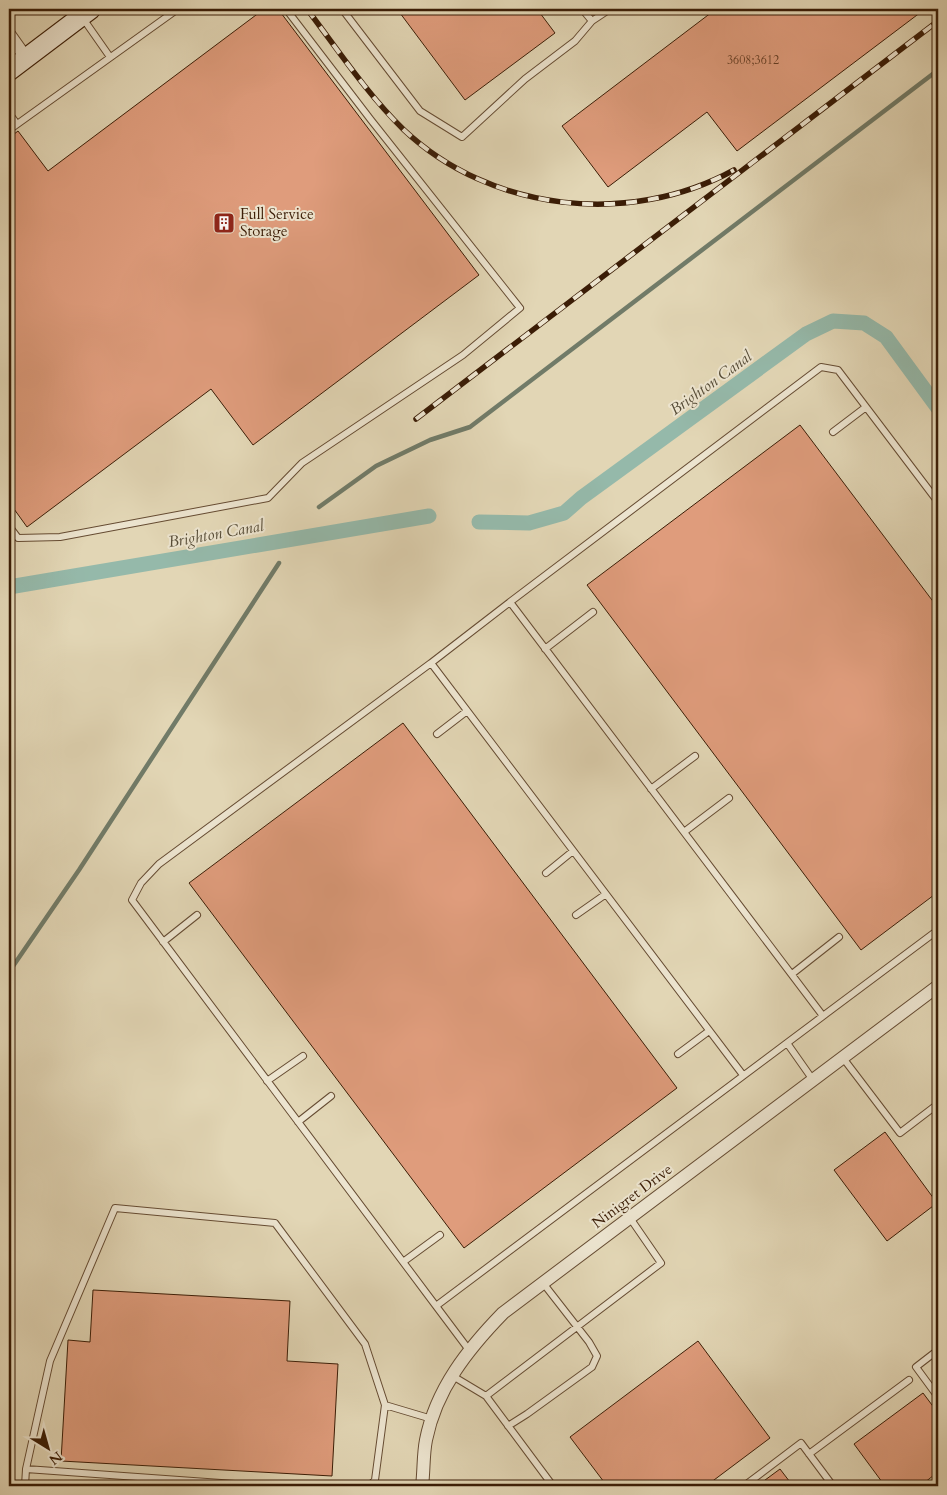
<svg xmlns="http://www.w3.org/2000/svg" width="947" height="1495" font-family="Cardo,serif">
	<style>
		.lines { fill: none; stroke-linecap: round; stroke-linejoin: round }
		.stream { stroke: #717b68; stroke-width: 4.5 }
		.canal { stroke: #95b9aa; stroke-width: 15 }
		.building { fill: #df9c7c; stroke: #3b1d06 }
		.lane-casing { stroke: #654b32; stroke-width: 8 }
		.street-casing { stroke: #654b32; stroke-width: 14 }
		.secondary-casing { stroke: #3b1d06; stroke-width: 21 }
		.lane { stroke: #ece4cf; stroke-width: 6 }
		.street { stroke: #ece4cf; stroke-width: 12 }
		.secondary { stroke: #ece4cf; stroke-width: 19 }
		.rail-casing { stroke: #3b1d06; stroke-width: 5.5 }
		.rail { stroke: #ece4cf; stroke-width: 4; stroke-dasharray: 11; stroke-linecap: butt }
		.labels { text-anchor: middle; dominant-baseline: central; stroke-width: 4; stroke-linejoin: round; paint-order: stroke }
		.number-label { font-size: 12px; fill: #643d24 }
		.poi-label { font-size: 15px; fill: #3b1d06; stroke: #ece4cf; text-anchor: start }
		.street-label { font-size: 15px; fill: #3b1d06; stroke: #ece4cf }
		.water-label { font-size: 16px; font-style: italic; fill: #564c37; stroke: #ece4cf }
	</style>
	<rect width="100%" height="100%" fill="#e2d6b5"/>
	<filter id="stains"><feTurbulence type="fractalNoise" baseFrequency=".004" numOctaves="4"/><feColorMatrix values="0 0 0 0 .2 0 0 0 0 .09 0 0 0 0 .02 0 0 0 .5 -.17"/></filter>
	<radialGradient id="worn" r=".72"><stop offset=".6" stop-color="#630" stop-opacity="0"/><stop offset="1" stop-color="#630" stop-opacity=".3"/></radialGradient>
	<g class="lines">
		<path class="stream" d="M319,507L376,466L430,440L470,427L938,70
			M9,972L79,870L279,563"/>
		<path class="canal" d="M479,522L529,523L564,513L581,498L806,334L833,321L864,323L886,337L938,408
			M9,587L429,516"/>
	</g>
	<path class="building" d="M264,9H278L479,275L253,445L211,389L27,527L9,502V138L18,131L48,171Z
		M397,9H537L555,33L465,100Z
		M716,9H925L737,151L707,112L608,187L562,126Z
		M800,425L938,608V892L861,950L587,585Z
		M403,723L677,1088L464,1248L189,883Z
		M885,1132L937,1203L887,1241L834,1170Z
		M93,1290L290,1301L287,1361L338,1364L332,1476L61,1461L68,1340L90,1342Z
		M698,1341L770,1438L706,1486H607L570,1437Z
		M923,1393L938,1413V1472L920,1486H885L854,1444Z
		M780,1469L793,1486H757Z"/>
	<g class="lines">
		<g class="lane-casing">
			<path id="lane" d="M342,9L420,111L462,137L525,79L575,41L592,21
				M582,9L592,21L610,9
				M82,17L110,57
				M9,113L17,124
				M9,130L175,11
				M833,432L866,407
				M938,502L838,370L821,367L510,602L823,1016L938,930
				M9,526L18,538L60,537L268,498L302,463L463,355L520,308L371,120L286,9
				M545,649L593,612
				M431,663L510,602
				M437,734L467,711
				M651,789L695,756
				M684,832L729,798
				M546,873L573,851
				M576,915L606,894
				M163,942L197,915
				M792,974L839,937
				M678,1054L709,1031
				M843,1058L900,1133L938,1104
				M813,1080L787,1043L823,1016
				M267,1081L303,1056
				M298,1122L331,1096
				M403,1262L440,1235
				M436,1306L132,900L141,883L159,864L431,663L743,1075
				M469,1350L436,1306L787,1043
				M938,1350L916,1367L938,1397
				M451,1375L486,1396L553,1486
				M486,1396L661,1263L630,1218
				M508,1426L527,1414L592,1367L597,1356L589,1342L543,1283
				M809,1454L909,1380
				M26,1469L262,1486
				M25,1486L26,1469L50,1361L115,1208L275,1223L365,1344L385,1405
				M369,1486L375,1480L385,1405L432,1419
				M744,1486L801,1443L833,1486"/>
		</g>
		<g class="street-casing">
			<path id="street" d="M9,34L26,58
				M422,1486C424,1471 423,1455 426,1440C436,1389 468,1349 503,1313L938,986"/>
		</g>
		<g class="secondary-casing">
			<path id="secondary" d="M9,71L91,9"/>
		</g>
		<use href="#lane" class="lane"/>
		<use href="#street" class="street"/>
		<use href="#secondary" class="secondary"/>
		<g class="rail-casing">
			<path id="rail" d="M307,9C338,50 367,94 404,130C491,212 630,227 734,170
				M416,419L938,21"/>
		</g>
		<use href="#rail" class="rail"/>
	</g>
	<defs>
		<g id="building-square" transform="scale(1.125)"><rect x="-9" y="-9" width="18" height="18" rx="4" fill="#8f2418" stroke="#ece4cf"/><path d="M-4-6H4V6H1V3H-1V6H-4ZM-2.5-4.3h1.7v1.8h-1.7ZM.8-4.3h1.7v1.8H.8ZM-2.5-1h1.7V.8h-1.7ZM.8-1h1.7V.8H.8Z" fill="#fff"/></g>
	</defs>
	<g fill-rule="evenodd">
		<use href="#building-square" x="224" y="223"/>
	</g>
	<g class="labels">
		<g class="number-label">
			<text x="753" y="60">3608;3612</text>
		</g>
		<g class="poi-label">
			<text x="240" y="214">Full Service<tspan x="240" dy="17">Storage</tspan></text>
		</g>
		<g class="street-label">
			<text transform="translate(632 1196) rotate(-37)">Ninigret Drive</text>
		</g>
		<g class="water-label">
			<text transform="translate(711 383) rotate(-36)">Brighton Canal</text>
			<text transform="translate(216 534) rotate(-10)">Brighton Canal</text>
		</g>
	</g>
	<rect width="947" height="1495" fill="none" stroke="#e2d6b5" stroke-width="30"/>
	<rect x="10" y="10" width="927" height="1475" fill="none" stroke="#3b1d06" stroke-width="2.5"/>
	<rect x="15" y="15" width="917" height="1465" fill="none" stroke="#3b1d06"/>
	<g transform="translate(48 1448) rotate(143)" stroke="#ece4cf" stroke-width="4" paint-order="stroke">
	<path d="M0-4L9 19L0 12L-9 19Z" fill="#3b1d06"/>
	<text y="-8" font-size="14" font-weight="bold" text-anchor="middle" fill="#3b1d06">N</text>
	</g>
	<rect width="100%" height="100%" filter="url(#stains)"/>
	<rect width="100%" height="100%" fill="url(#worn)"/>
</svg>
